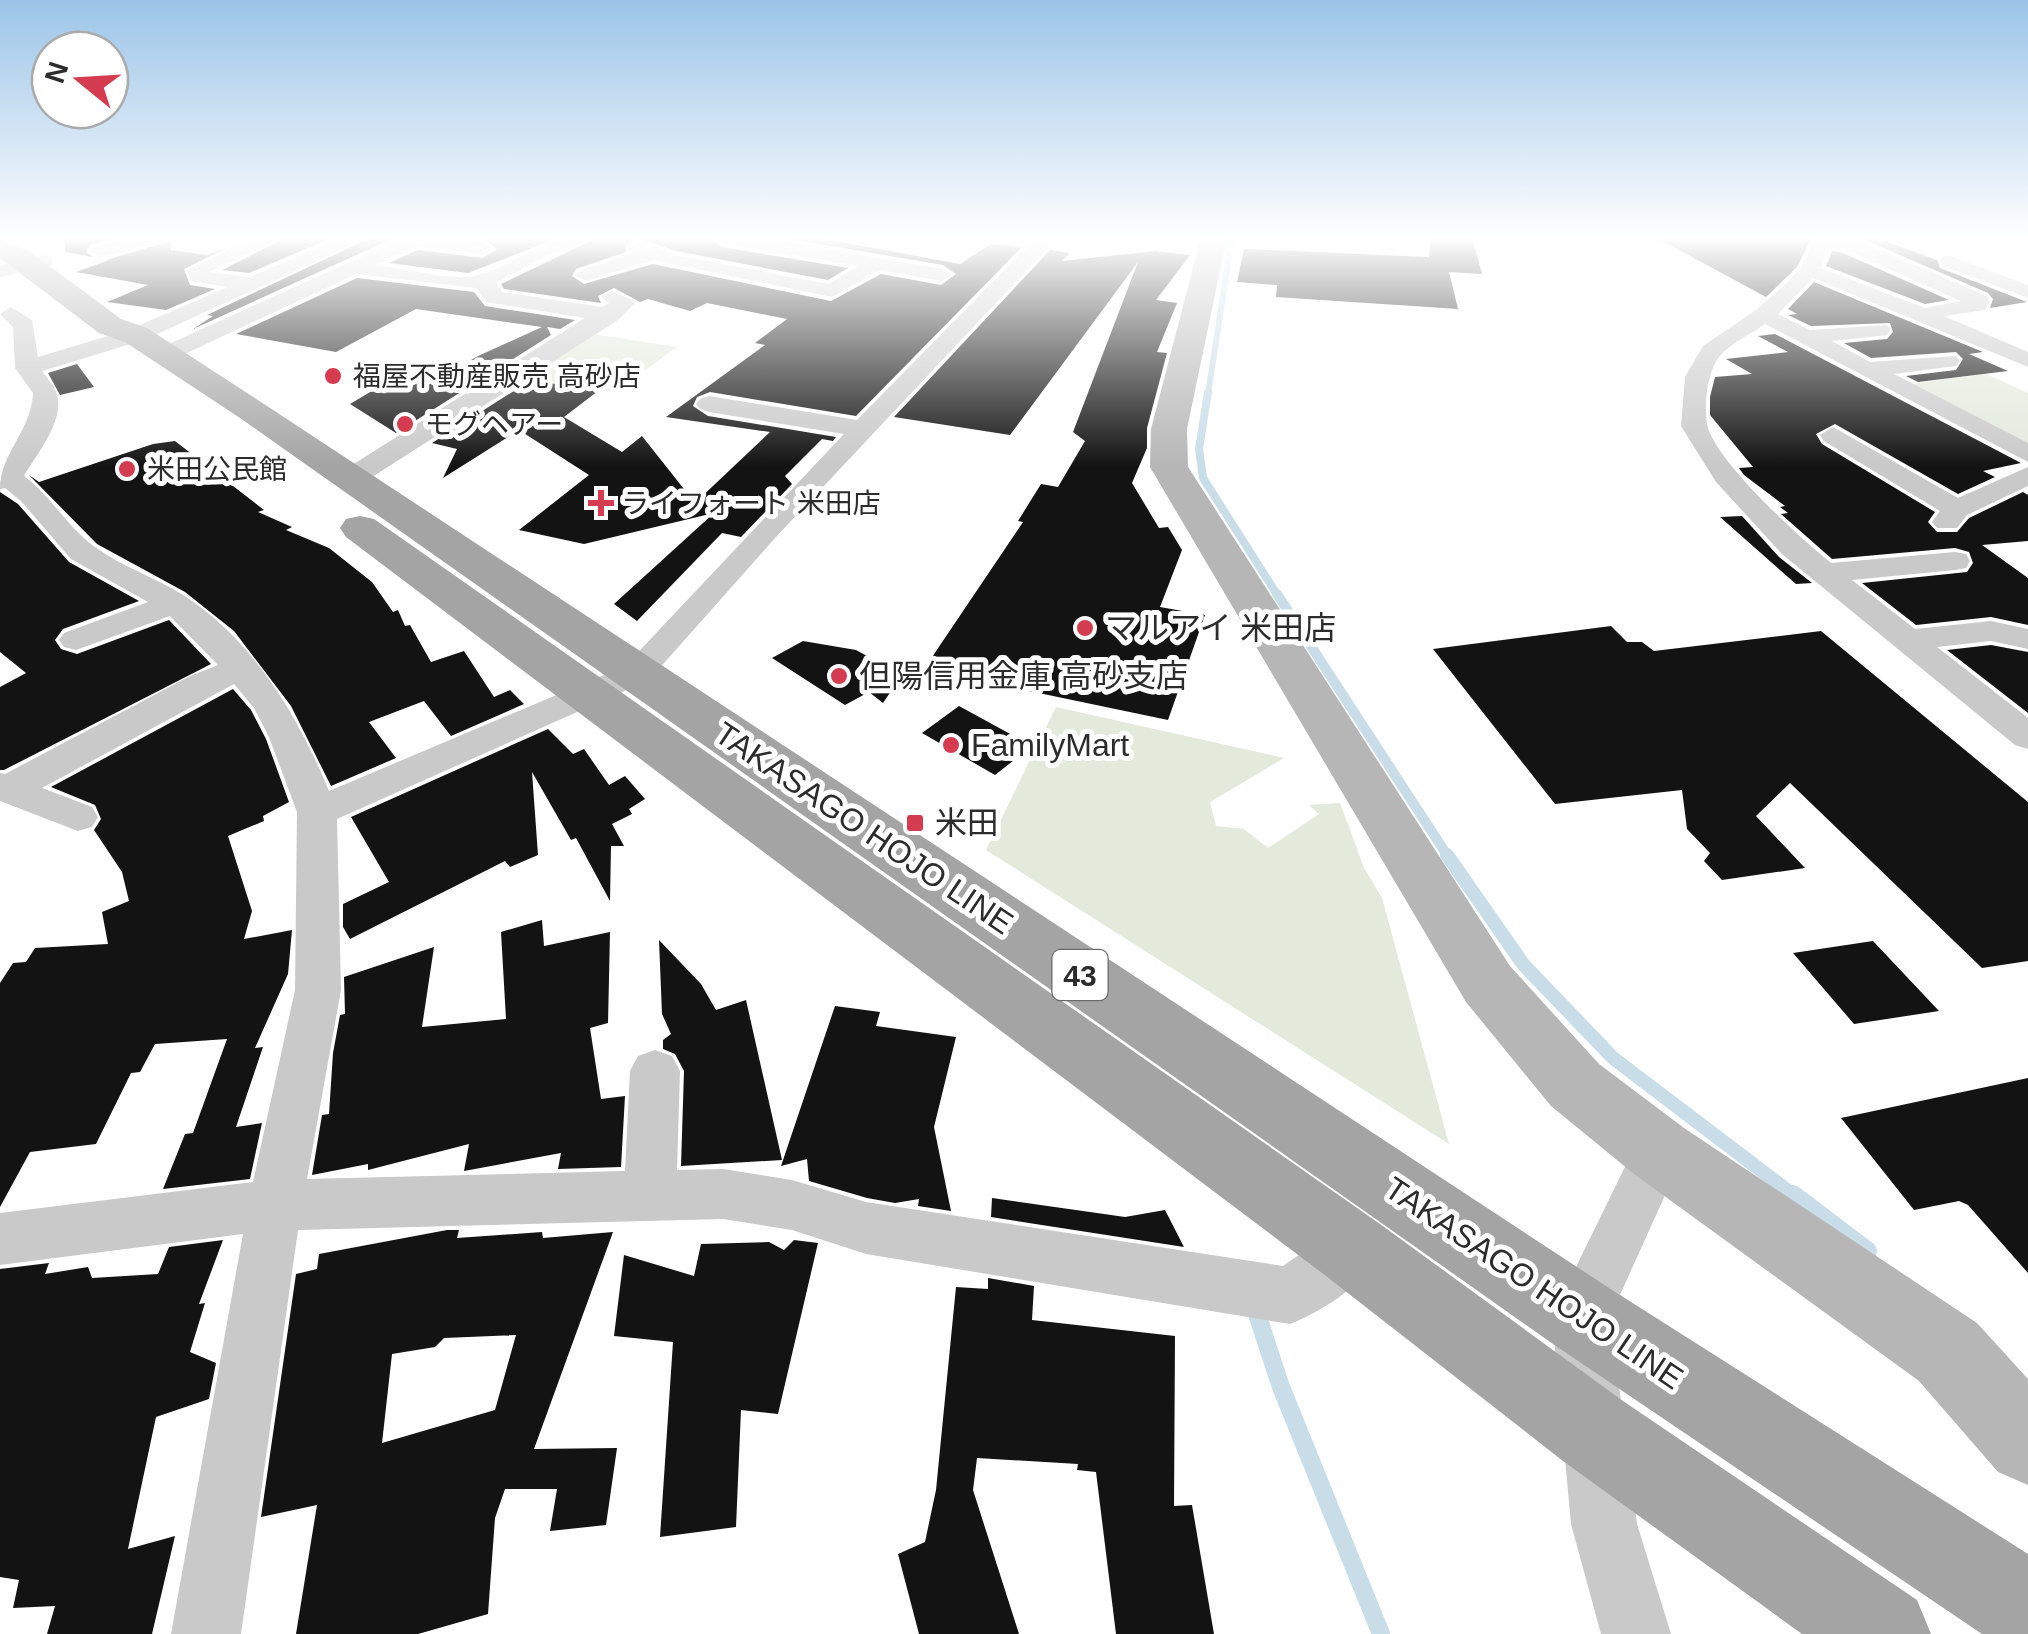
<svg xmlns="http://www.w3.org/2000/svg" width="2028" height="1634" font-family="Helvetica,'Noto Sans JP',sans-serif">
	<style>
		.green { fill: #e3e9db }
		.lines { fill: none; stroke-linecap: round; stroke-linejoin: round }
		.stream-far4 { stroke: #c8dde8; stroke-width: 6 }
		.stream-far3 { stroke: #c8dde8; stroke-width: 8 }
		.stream-far2 { stroke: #c8dde8; stroke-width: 10 }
		.stream-far1 { stroke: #c8dde8; stroke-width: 14 }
		.stream { stroke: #c8dde8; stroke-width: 18 }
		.building { fill: #131313; fill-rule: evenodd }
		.street { fill: #c9c9c9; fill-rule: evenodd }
		.secondary { fill: #b6b6b6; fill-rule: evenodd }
		.primary { fill: #a4a4a4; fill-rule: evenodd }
		.poi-dot { fill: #d63c4f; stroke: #fff; stroke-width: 4 }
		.labels { text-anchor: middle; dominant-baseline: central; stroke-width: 10; stroke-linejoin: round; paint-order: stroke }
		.far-poi-label { font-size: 28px; fill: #2c2c2c; stroke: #fff; text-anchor: start }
		.shield { fill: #fff; stroke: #6b6b6b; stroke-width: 2.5 }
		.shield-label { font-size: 30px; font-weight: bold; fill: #2c2c2c }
		.poi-label { font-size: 32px; fill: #2c2c2c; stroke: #fff; text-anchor: start }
		.street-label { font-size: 32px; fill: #2c2c2c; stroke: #fff }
	</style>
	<rect width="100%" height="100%" fill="#fff"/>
	<path class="green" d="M586,333L677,347L615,392L516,377Z
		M1986,374L2028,393V444L1912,384Z
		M1056,707L1284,758L1210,802L1216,826L1244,829L1268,848L1319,814L1309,805L1340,803L1364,868L1382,898L1449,1144L986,850Z"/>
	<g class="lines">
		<path class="stream-far4" d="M1208,394L1232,237"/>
		<path class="stream-far3" d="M1208,392L1199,449L1203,478L1278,596"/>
		<path class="stream-far2" d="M1277,594L1449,858"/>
		<path class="stream-far1" d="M1447,855L1523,964L1613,1058L1796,1197"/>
		<path class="stream" d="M1793,1194L1868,1251
			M1255,1308L1281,1387L1381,1634"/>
	</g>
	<path class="building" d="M66,237H119L90,245L86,252L93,257L65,252Z
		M287,237H334L249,273L222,270Z
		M372,237H396L193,329L213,316L207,315Z
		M463,237H560L468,273L389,263L418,250L483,258L497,249L485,239Z
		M599,237H710L722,247L848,268L828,280L676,251L638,238L625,245L626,252L576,269L572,276L584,284L653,264L831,301L881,274L941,285L956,274L943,265L778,237H814L960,264L991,244L1022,247L856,416L710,392L697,397L693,406L708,416L836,437L833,441L822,439L785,476L792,484L741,537L722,533L637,621L614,604L714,513L584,544L519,530L589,475L519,430L443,478L457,449L432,443L531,380L598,391L564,417L622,452L642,436L695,503L770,432L666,417L765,345L755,343L787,319L707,303L690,311L648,299L640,302L614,288L598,296L601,303L504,289L501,284Z
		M1431,237H1472L1482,274L1449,272L1458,309L1276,297L1277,285L1237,282L1244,249L1429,257Z
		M1655,237H1812L1797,267L1766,297Z
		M1858,237H1874L1937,260L1940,268L2027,302L1990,308L1993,299L1988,293Z
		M171,241V250L208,255L228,247L184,269L190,285L215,289L166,310L107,302L148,285L76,272L109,260H106Z
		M1050,250L1070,253L1062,261L1155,251L1190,255L1156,300L1177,303L1157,352L1167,353L1147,428V448L1132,483L1159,528L1168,527L1182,550L1160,607L1205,615L1168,720L924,669L1023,522L1018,521L1041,484L1058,487L1085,441L1073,432L1138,262L1010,435L894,417Z
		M1832,251L1843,253L1949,300L1925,304L1826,266Z
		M357,278L474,292L485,306L575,320L560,329L547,327L551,335L396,433L350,404L392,379L428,385L478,356L542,327L416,309L336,352L236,334Z
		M1814,282L1983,352L1969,354L2008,371L1918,382L1906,376L1956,370L1963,359L1956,352L1871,358L1844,343L1887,339L1893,332L1890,323L1811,326L1788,315L1797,314L1788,309Z
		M1775,334L2021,463L1983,471L1995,477L1958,494L1835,424L1816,434L1822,444L1935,512L1928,522L1937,532H1957L1969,518L2023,492L2028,495V541L1982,545L2028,578V625L1991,617L1916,625L1862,583L1967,572L1973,563L1969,552L1955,548L1832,559L1781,514L1788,513L1780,507L1785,506L1744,475L1739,468L1753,467L1710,415V397L1715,377L1752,374L1726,359L1788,352L1758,336Z
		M77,364L94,387L60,395L48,373Z
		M175,441L264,510L258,512L292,527L286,530L329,548L372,582L393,612L398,610L405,626L410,625L431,662L464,651L494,697L510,690L524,704L451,736L424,701L369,722L396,758L331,786L291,706L234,631L185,592L97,544L29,475L39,482L153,444Z
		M0,492L18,504L69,562L139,601L63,629L55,640L61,649L77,654L169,620L211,664L4,770H0V687L26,673L0,652Z
		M1742,516L1779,557L1812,583L1796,584L1720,517Z
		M1611,626L1627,642H1642L1654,651L1821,631L2028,802V961L1982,968L1790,783L1756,816L1805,868L1722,880L1704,861L1710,853L1687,829L1682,790L1555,804L1433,649Z
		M803,641L856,650L902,675L883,703L869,692L845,705L772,658Z
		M1991,645L2028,652V713L1947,650Z
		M233,689L251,710L266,739L289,802L263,816L264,821L228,836L252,911L244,939L292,930L288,974L255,1048L263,1047L236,1127L262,1123L250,1179L163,1189L185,1134L193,1133L227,1039L155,1044L140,1072L131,1073L96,1144L30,1152L0,1207V983L13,963L26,962L35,948L108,944L102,912L129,901L122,872L94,830L101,819L95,805L51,787Z
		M959,706L1032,746L995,775L922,733Z
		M548,729L573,754L584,749L609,785L625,776L645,799L629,809L632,814L612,824L624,846H611L610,901L576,838L571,840L532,772L538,855L510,867L505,861L350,939L343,927V904L389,882L351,817Z
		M542,920L544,946L610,932L608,1023L590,1028L601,1099L625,1096L621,1167L558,1169L561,1153L464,1171L469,1144L368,1170V1164L312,1175L322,1115L329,1114L333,1053L340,1015L345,1014L344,977L434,947L422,1027L506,1019L501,932Z
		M659,940L701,984L716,1010L746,1000L782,1160L681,1166L684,1071L675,1054L663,1049V1040L671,1034L662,1014Z
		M1873,941L1939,1011L1854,1024L1793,953Z
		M835,1006L880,1012L876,1026L956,1037L934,1127L951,1211L918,1206L919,1199L895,1203L867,1198L809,1181L807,1159L781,1166Z
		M2028,1078V1273L1968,1205L1959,1201L1914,1210L1841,1118Z
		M992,1198L1125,1217L1165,1210L1184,1247L991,1217Z
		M447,1230H459L457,1238L542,1232L543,1238L613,1232L534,1449L617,1448L606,1525L550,1531L557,1489H505L495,1518L488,1614L418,1634H296L317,1505L261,1517L296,1274L317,1269L319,1254ZM516,1335L495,1410L382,1443L392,1354L435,1347L444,1338Z
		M223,1240L199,1304L205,1303L190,1352L216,1363L209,1399L156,1417L128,1549L175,1536L152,1634H47L55,1606L13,1608L19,1580L0,1577V1269L49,1263L45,1274L88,1267L92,1278L158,1274L169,1247Z
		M794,1240L818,1243L778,1414L741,1410L736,1527L660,1537L673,1342L614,1336L624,1255L694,1276L701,1244L769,1242L784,1250Z
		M988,1278L1034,1286L1032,1320L1175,1336L1174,1506L1192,1505L1214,1634H1116L1096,1472L1077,1470L1078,1464L977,1458L973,1490L1019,1634H919L898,1554L925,1542L936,1490L956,1287L988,1289Z"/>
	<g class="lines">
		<path class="street" d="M135,237H169L166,241L100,257L90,251L93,247Z
			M258,237H284L209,272L250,277L343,237H369L144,340L42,371C46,377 54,385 56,392C67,418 36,455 24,476C51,496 68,528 95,547C122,567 155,577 183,595C253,639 299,718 329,791L625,666L844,434L709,412L700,409L696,404L700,399L709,396L857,420L1037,237H1058L775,538L649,680L337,819L341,990L307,1179L625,1171L630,1071L638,1056L655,1050L672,1056L680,1071L677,1170L723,1169L792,1180L866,1202L1283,1266L1333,1231L1353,1223L1373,1231L1381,1250C1367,1283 1323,1311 1290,1324L866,1254L792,1230L723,1219L298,1230L241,1634H171L243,1234L0,1265V1213L253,1182L295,990L297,812L269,737L254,708L234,684L42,788L92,807L98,817L92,827L78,831L0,801V773L5,774L190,676L218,665L170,616L76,650L64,647L59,640L64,633L148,602L71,559L21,501L5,488L0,489C0,453 32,430 33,393L15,368L13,327L0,314L11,307L32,320L38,357L128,330L228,287L191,281L187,270Z
			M405,237L483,242L493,248L483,254L417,246L376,265C402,268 455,282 478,275C526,261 536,237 595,237L548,255L496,283L502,292L602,307L609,303L601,297L612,291L636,302L618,320L361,484L351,486L337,478L341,472L585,318L486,302L476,288L356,274L174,359H158L154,354L158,349Z
			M714,237H756L942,269L952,275L942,281L880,270L832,297L653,260L586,281L576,275L579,271L634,253L627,248L637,242L675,255L829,284L858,266L723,243Z
			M1816,237L1856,240L1987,296L1990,301L1985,310L1944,316L2028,352V367L1813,278L1778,314L1810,330L1887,325L1890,330L1887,335L1832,341L1870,362L1956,356L1960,361L1956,366L1894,374L2028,443V462L1765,324C1751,334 1731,343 1720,356C1707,371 1704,404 1707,424C1713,459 1802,540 1831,563L1955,552L1966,554L1970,561L1966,568L1955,570L1852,580L1915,629L1991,621L2028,629V649L1991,641L1937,647L2028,718V749L2015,745L1782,554L1716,482L1681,426L1685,377L1703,346L1756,310L1788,282L1800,269ZM1830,247L1844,249L1961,301L1925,308L1821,268Z
			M45,255L52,257V265L0,277V265Z
			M1948,255L2028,285V298L1941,265V257Z
			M1833,427L1958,498L2028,467V486L1967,515L1957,528H1937L1932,522L1940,511L1824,441L1820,435Z
			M1659,1127L1677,1134L1685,1151L1610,1317L1637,1524L1671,1634H1601L1571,1524L1552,1316L1641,1134Z"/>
		<path class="secondary" d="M1201,237H1227L1187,429L1188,467L1510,966L1599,1064L1684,1128L1977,1323L2028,1379V1485L1998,1472L1919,1381L1634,1174L1551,1106L1466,1002L1150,467L1151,429Z"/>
		<path class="primary" d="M0,240L29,251L121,319L147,328L264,404L1609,1288L2028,1554V1634H1982L1553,1344L240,418L125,342L99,333L0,258Z
			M360,516L374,519L1380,1224L1623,1401L1917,1600L1931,1634H1802L1563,1461L1326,1276L346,537L340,528L346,519Z"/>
	</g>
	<linearGradient id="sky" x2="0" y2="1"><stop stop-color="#9bc4e8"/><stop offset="0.51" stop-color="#fff"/><stop offset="1" stop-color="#fff" stop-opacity="0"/></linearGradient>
	<rect width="2028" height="466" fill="url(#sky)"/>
	<g class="poi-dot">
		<circle cx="333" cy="376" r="10"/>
		<circle cx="405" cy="424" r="10"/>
		<circle cx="127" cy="469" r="10"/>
		<path d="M596 488h10v10h10v10h-10v10h-10v-10h-10v-10h10z"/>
		<circle cx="1085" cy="628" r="10"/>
		<circle cx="839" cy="676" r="10"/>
		<circle cx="951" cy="745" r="10"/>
		<rect x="905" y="813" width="20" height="20" rx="5"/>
	</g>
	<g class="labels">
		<g class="far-poi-label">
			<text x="353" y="376">福屋不動産販売 高砂店</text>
			<text x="425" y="424">モグヘアー</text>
			<text x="147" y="469">米田公民館</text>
			<text x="621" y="503">ライフォート 米田店</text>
		</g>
		<rect class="shield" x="1052.5" y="950" width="55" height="50" rx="8"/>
		<g class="shield-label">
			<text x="1080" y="975">43</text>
		</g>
		<g class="poi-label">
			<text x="1105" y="628">マルアイ 米田店</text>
			<text x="859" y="676">但陽信用金庫 高砂支店</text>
			<text x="971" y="745">FamilyMart</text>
			<text x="935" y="823">米田</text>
		</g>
		<g class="street-label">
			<text transform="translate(864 828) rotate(34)">TAKASAGO HOJO LINE</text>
			<text transform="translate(1534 1283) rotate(34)">TAKASAGO HOJO LINE</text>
		</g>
	</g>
	<g transform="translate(80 80) rotate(288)"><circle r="48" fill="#ffffff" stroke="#ababab" stroke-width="2.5"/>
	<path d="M0-8L18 38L0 25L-18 38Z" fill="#d63c4f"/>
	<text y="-15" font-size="28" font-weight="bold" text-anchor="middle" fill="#2c2c2c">N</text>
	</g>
</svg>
